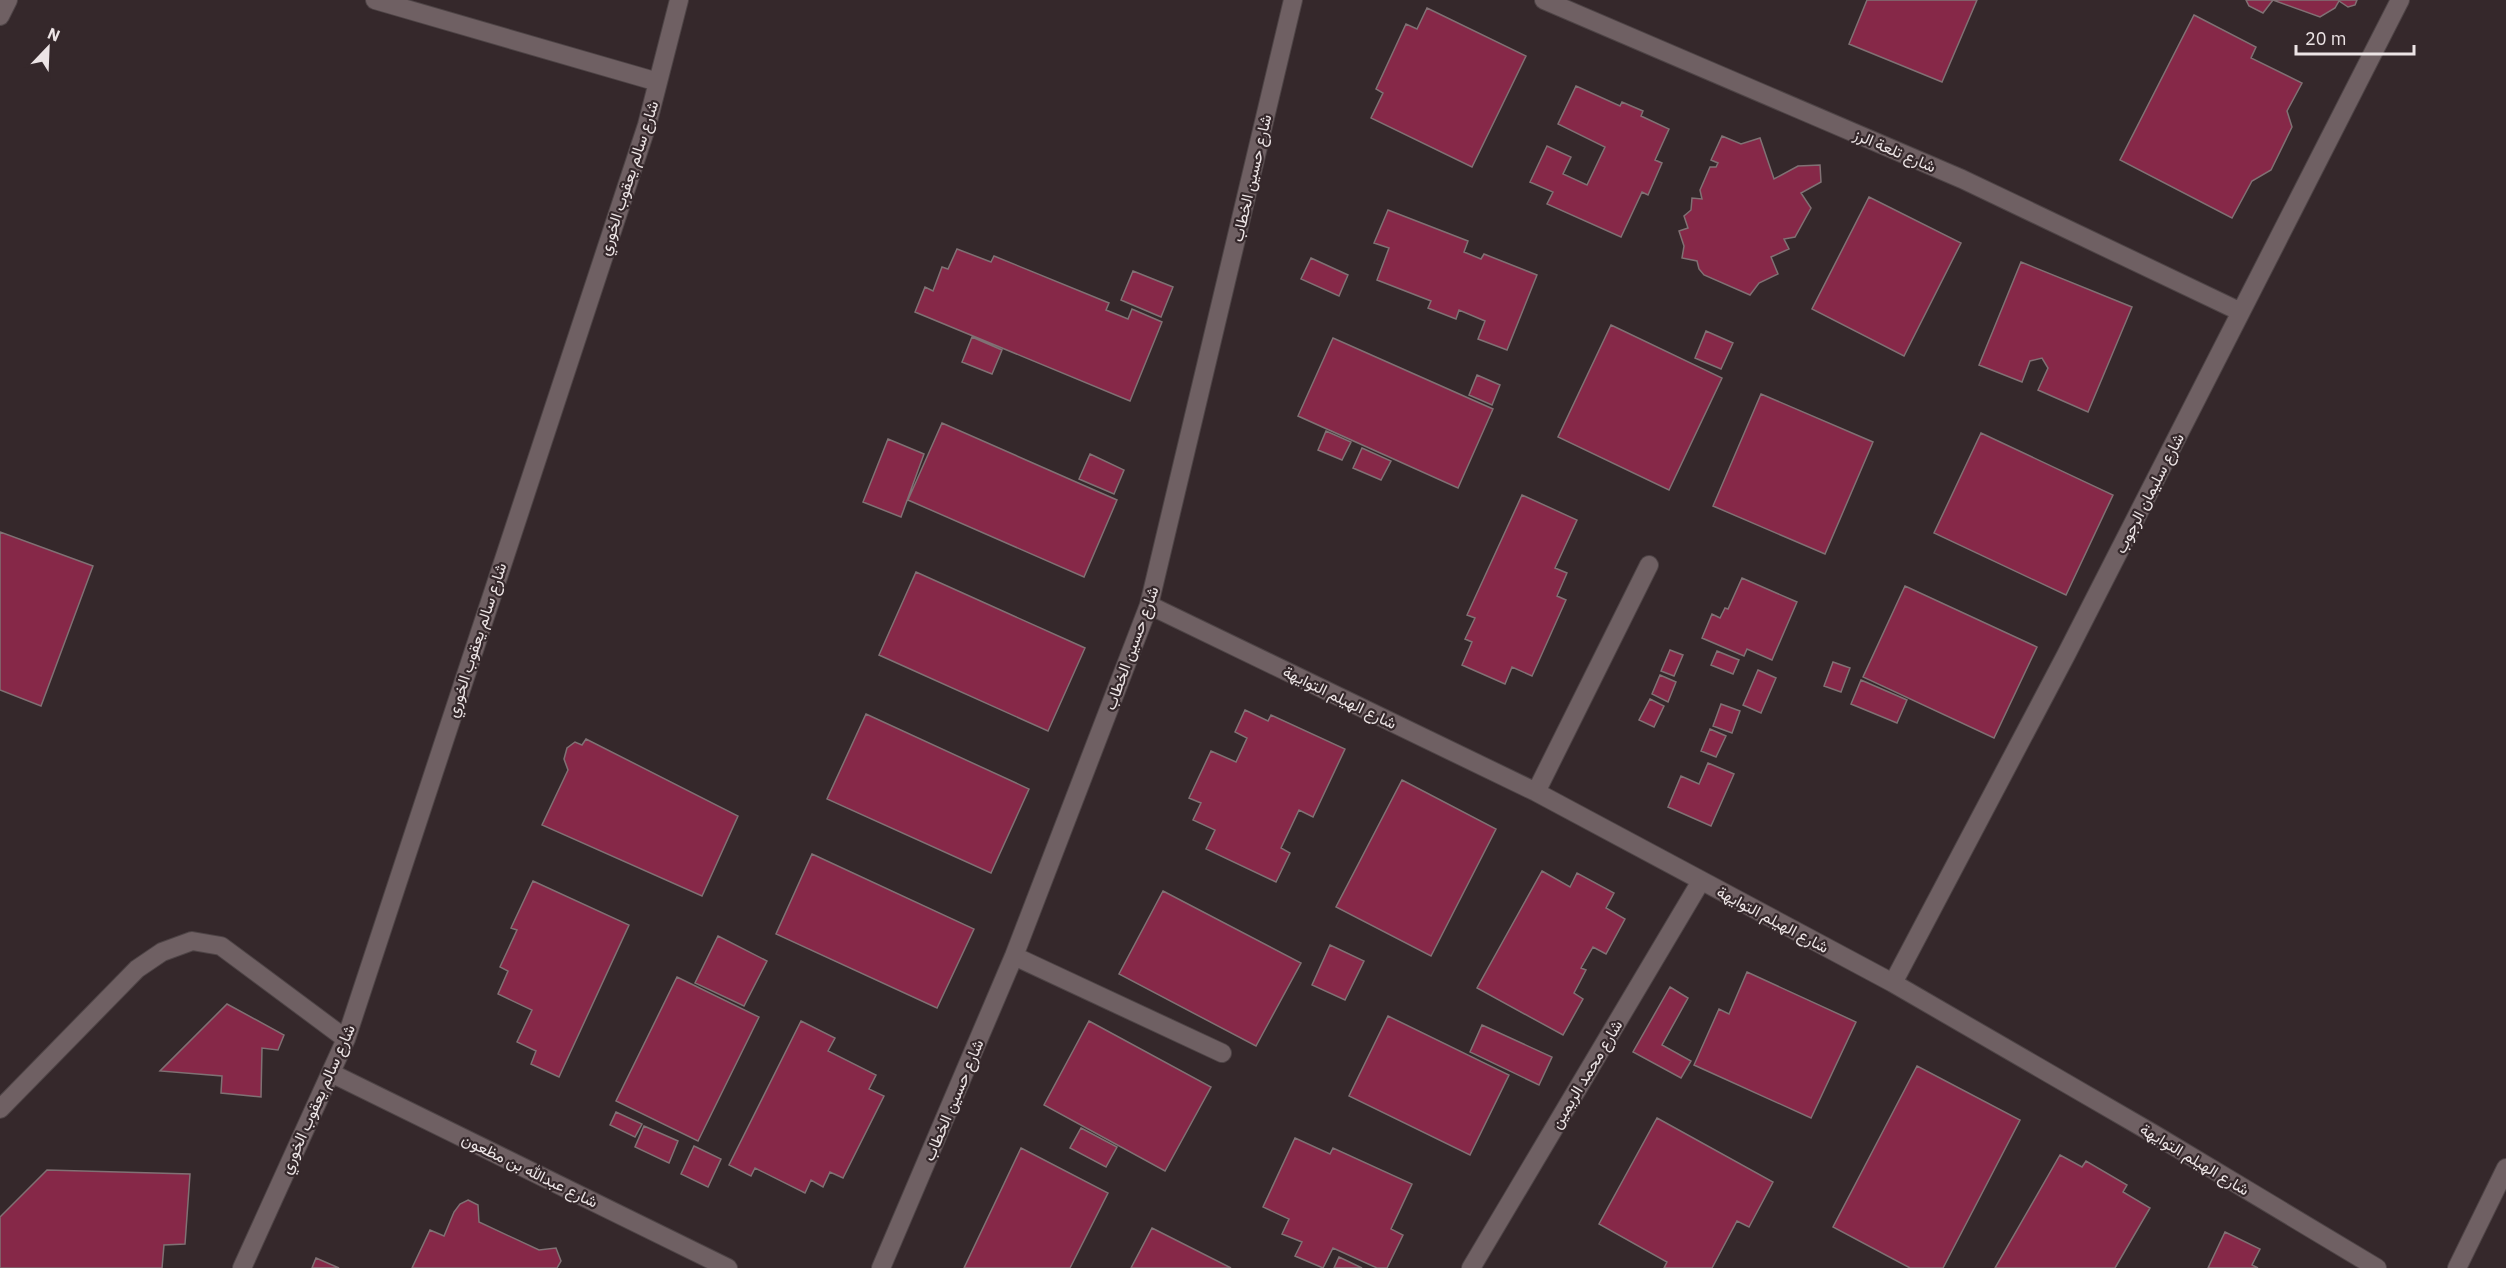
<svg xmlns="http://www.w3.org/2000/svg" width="2506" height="1268" font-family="'IBM Plex Sans',Vazirmatn,sans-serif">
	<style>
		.building { fill: #862848; stroke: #807174; stroke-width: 1.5 }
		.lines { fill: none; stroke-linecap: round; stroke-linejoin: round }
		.minor-casing { stroke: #4e4446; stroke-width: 20 }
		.minor { stroke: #6f6063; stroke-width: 18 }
		.labels { text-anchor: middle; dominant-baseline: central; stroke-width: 4.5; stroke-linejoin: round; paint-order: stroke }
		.street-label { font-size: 16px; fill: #ece4e5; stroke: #35282b }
	</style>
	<rect width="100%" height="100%" fill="#35282b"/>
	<path class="building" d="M1867,0H1977L1942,82L1849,44Z
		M2246,0H2357L2355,5L2348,7L2339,1L2335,8L2320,17L2273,0L2263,13L2249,6Z
		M1427,8L1526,56L1472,167L1371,118L1383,93L1376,89L1406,24L1417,29Z
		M2194,15L2256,47L2251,58L2302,83L2287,111L2292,127L2271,170L2252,181L2232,218L2120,160Z
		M1576,86L1620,106L1622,102L1643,111L1641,116L1669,129L1655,160L1662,163L1648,195L1642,192L1621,237L1547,204L1553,192L1530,182L1547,146L1571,157L1563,174L1587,185L1605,147L1558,124Z
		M1722,136L1741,144L1760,138L1774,179L1798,166L1820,165L1821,182L1801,193L1811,208L1795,237L1784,239L1789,249L1771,257L1778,274L1759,283L1750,295L1704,275L1699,269L1697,261L1682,258L1684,246L1679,231L1688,228L1684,216L1691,210L1692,198L1702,199L1700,190L1710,167H1716L1718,163L1711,160Z
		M1869,197L1961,243L1904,356L1812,309Z
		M1388,210L1468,241L1464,252L1481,259L1484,254L1537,275L1507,350L1478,339L1485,321L1459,310L1456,319L1428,308L1431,301L1377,280L1389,248L1374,243Z
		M957,249L991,262L994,256L1109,303L1106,310L1128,319L1132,309L1162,322L1130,401L915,312L925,287L933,291L942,267L948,269Z
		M1311,258L1348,275L1339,296L1301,279Z
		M2021,262L2132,307L2088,412L2038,390L2048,368L2042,358L2030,361L2022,382L1979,365Z
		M1133,271L1173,287L1161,317L1121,300Z
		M1611,325L1722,378L1669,490L1558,437Z
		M1706,331L1733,343L1721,369L1695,358Z
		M972,337L1002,350L992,374L962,362Z
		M1333,338L1493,409L1458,488L1298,416Z
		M1477,375L1500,385L1492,405L1469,395Z
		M1761,394L1873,442L1825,554L1713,506Z
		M942,423L1117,500L1084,577L908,500Z
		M1326,431L1351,442L1342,460L1318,450Z
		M1981,433L2113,495L2066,595L1934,533Z
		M888,439L924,454L901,517L863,502Z
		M1362,448L1391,461L1381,480L1353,468Z
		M1090,454L1124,470L1114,494L1079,479Z
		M1522,495L1577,520L1555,568L1567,573L1557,596L1566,600L1532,676L1512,667L1505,684L1462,665L1472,642L1465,639L1475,618L1467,615Z
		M0,532L93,566L41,706L0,690Z
		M916,572L1085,648L1048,731L879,655Z
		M1742,578L1797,602L1772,660L1747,649L1744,656L1702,638L1712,614L1720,618L1725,608L1728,609Z
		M1905,586L2037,647L1994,738L1863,677Z
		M1670,650L1683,655L1674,676L1661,671Z
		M1717,651L1739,660L1733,674L1711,665Z
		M1833,662L1850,668L1841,692L1824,686Z
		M1758,670L1776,678L1761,713L1743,705Z
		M1660,675L1676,682L1668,702L1652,694Z
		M1861,680L1907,700L1897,723L1851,704Z
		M1650,699L1664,706L1654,727L1639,720Z
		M1721,704L1740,711L1732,733L1713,726Z
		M1245,710L1268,721L1271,715L1345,749L1313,817L1299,810L1281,848L1290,853L1276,882L1206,849L1215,830L1193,820L1201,803L1189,798L1211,751L1236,762L1247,738L1235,732Z
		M866,714L1029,789L991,873L827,799Z
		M1710,729L1726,736L1716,757L1701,751Z
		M586,739L738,816L702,896L542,825L568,770L564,759L567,748L575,742L582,745Z
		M1708,763L1734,774L1711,826L1668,807L1681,776L1699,784Z
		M1402,780L1496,829L1431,956L1336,907Z
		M812,854L974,929L937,1008L776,934Z
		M1542,871L1570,887L1577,873L1614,893L1606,908L1625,919L1606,954L1593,947L1581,968L1586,970L1574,993L1583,999L1563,1035L1477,988Z
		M533,881L629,925L559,1077L531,1064L536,1051L517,1042L532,1010L498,994L508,971L500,967L517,930L511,928Z
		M1163,891L1301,963L1256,1046L1119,974Z
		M718,936L767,961L744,1006L695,983Z
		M1330,945L1364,961L1345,1000L1312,985Z
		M1747,972L1856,1022L1811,1118L1694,1065L1719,1009L1729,1014Z
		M677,977L759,1017L698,1141L616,1101Z
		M1670,987L1688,998L1662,1045L1691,1061L1681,1078L1633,1052Z
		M227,1004L284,1035L278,1050L262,1048L261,1097L221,1093L222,1076L160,1071Z
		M1388,1016L1509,1075L1470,1155L1349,1096Z
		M801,1021L835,1038L828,1051L876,1075L869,1089L884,1096L843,1178L830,1172L823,1187L811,1180L805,1193L755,1168L751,1176L729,1165Z
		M1089,1021L1211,1087L1165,1171L1044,1105Z
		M1482,1025L1552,1057L1539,1085L1470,1052Z
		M1917,1066L2020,1120L1943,1268H1910L1833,1227Z
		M616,1112L642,1124L635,1137L610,1125Z
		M1657,1118L1773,1182L1749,1227L1737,1221L1712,1268H1664L1667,1262L1599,1224Z
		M644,1126L678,1141L669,1163L635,1147Z
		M1081,1128L1117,1147L1106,1167L1070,1148Z
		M1295,1138L1330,1154L1333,1148L1412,1184L1391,1229L1403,1235L1387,1268H1377L1333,1248L1323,1268L1295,1256L1302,1242L1282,1234L1289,1219L1263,1207Z
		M694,1146L721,1159L708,1187L681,1174Z
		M1021,1148L1108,1193L1070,1268H964Z
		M2060,1155L2082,1167L2086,1161L2127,1185L2123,1192L2150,1208L2115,1268H1995Z
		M47,1170L190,1174L185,1244L164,1245L162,1268H0V1217Z
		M468,1200L478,1205L479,1222L539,1250L556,1248L561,1261L557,1268H412L430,1230L444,1236L454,1212L460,1204Z
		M1152,1228L1231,1268H1131Z
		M2225,1232L2260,1249L2252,1265L2258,1268H2208Z
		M1339,1257L1362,1268H1334Z
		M316,1258L339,1268H312Z"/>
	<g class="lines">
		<g class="minor-casing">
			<path id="minor" d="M375,0L658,82
				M1544,0L1962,179L2241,312
				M0,16L8,0
				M1149,605L1536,792L1893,983L2152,1133L2377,1268
				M1536,792L1649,565
				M1014,956L1222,1053
				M1893,983L2066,655L2400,0
				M331,1073L728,1268
				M0,1109L137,969L162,952L192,941L221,946L346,1039
				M242,1268L346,1039L647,125L679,0
				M881,1268L1014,956L1149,605L1293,0
				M1471,1268L1701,881
				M2457,1268L2506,1168"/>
		</g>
		<use href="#minor" class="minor"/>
	</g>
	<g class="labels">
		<g class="street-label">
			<text transform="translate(1895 150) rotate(23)">شارع تلعة الرز</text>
			<text transform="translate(628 178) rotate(-72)">شارع سالم يعقوب الخوري</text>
			<text transform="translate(1251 178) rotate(-77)">شارع حسين الخطاب</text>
			<text transform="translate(2149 493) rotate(-63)">شارع سليمان الرجوب</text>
			<text transform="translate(476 640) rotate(-72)">شارع سالم يعقوب الخوري</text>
			<text transform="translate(1131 648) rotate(-70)">شارع حسين الخطاب</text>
			<text transform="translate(1340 697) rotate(26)">شارع الهيلم التوايهة</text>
			<text transform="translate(1773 919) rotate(28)">شارع الهيلم التوايهة</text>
			<text transform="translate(1586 1074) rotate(-59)">شارع محمد الريمين</text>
			<text transform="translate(317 1099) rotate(-66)">شارع سالم يعقوب الخوري</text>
			<text transform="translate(953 1100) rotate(-67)">شارع حسين الخطاب</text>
			<text transform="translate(2195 1159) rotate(31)">شارع الهيلم التوايهة</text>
			<text transform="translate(530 1170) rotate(26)">شارع عبدالله بن مظعون</text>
		</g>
	</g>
	<g transform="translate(48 48) rotate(23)" stroke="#35282b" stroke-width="4.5" paint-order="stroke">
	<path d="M0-4.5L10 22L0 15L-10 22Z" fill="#ece4e5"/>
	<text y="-9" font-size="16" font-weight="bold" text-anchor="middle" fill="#ece4e5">N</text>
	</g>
	<path d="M2296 45v9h118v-9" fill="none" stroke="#ece4e5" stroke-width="3"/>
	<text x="2305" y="45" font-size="18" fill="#ece4e5" stroke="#35282b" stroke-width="4.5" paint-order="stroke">20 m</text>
</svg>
